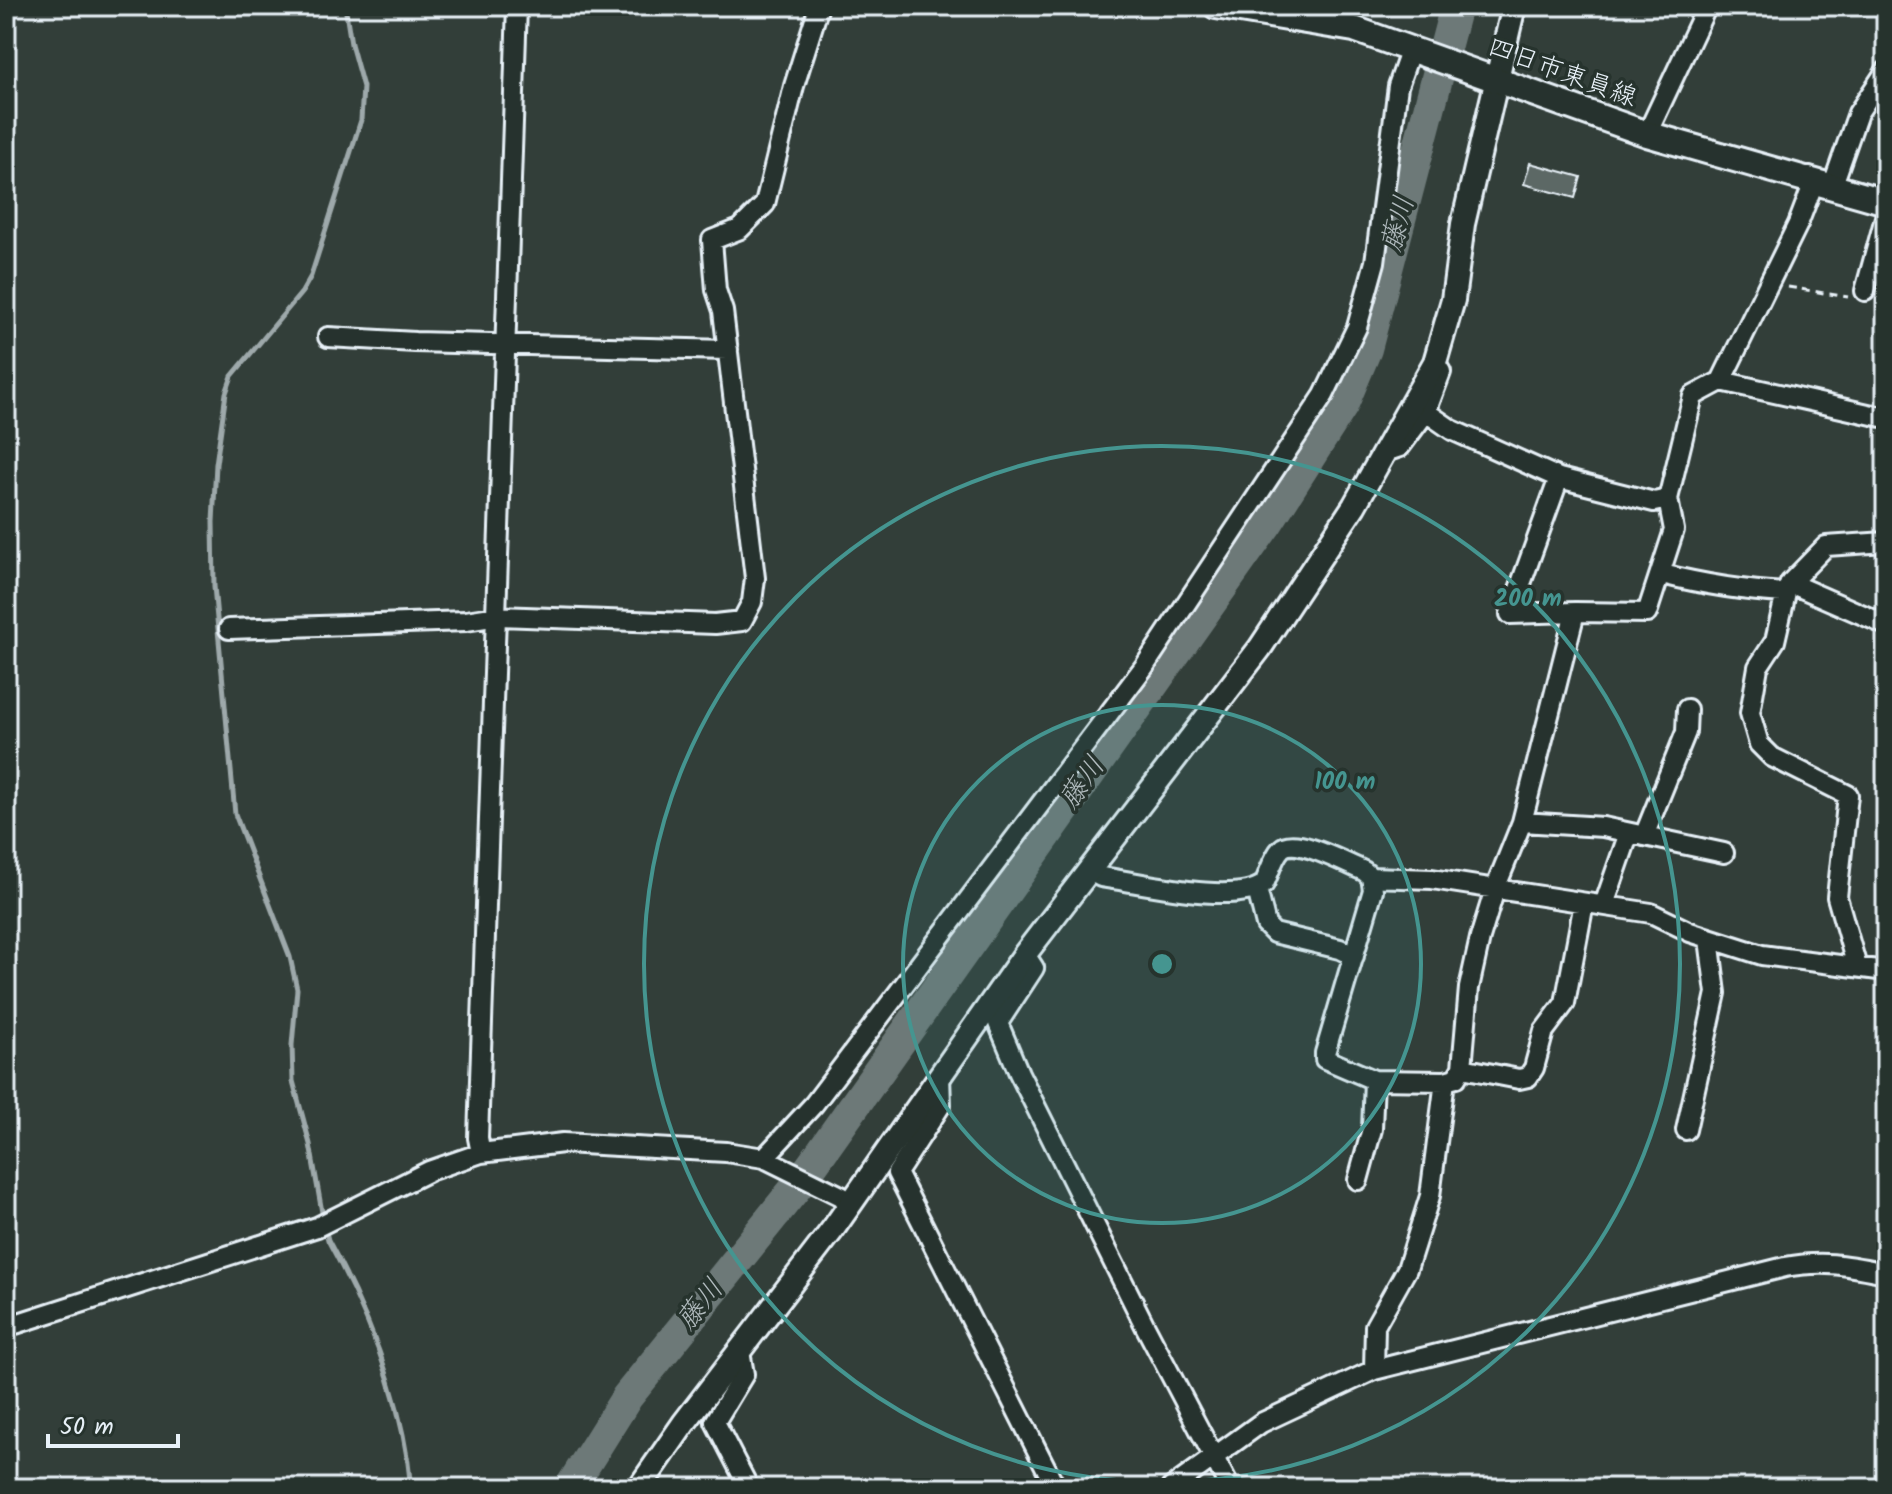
<svg xmlns="http://www.w3.org/2000/svg" width="1892" height="1494" font-family="Kalam,'Klee One',sans-serif">
	<style>
		.lines { fill: none; stroke-linecap: round; stroke-linejoin: round }
		.stream { stroke: #9ea9ab; stroke-width: 5 }
		.river { stroke: #6d7978; stroke-width: 32 }
		.building { fill: #5c6865; stroke: #e8f1f8; stroke-width: 2 }
		.minor-casing { stroke: #e8f1f8; stroke-width: 24 }
		.tertiary-casing { stroke: #e8f1f8; stroke-width: 28 }
		.secondary-casing { stroke: #e8f1f8; stroke-width: 30 }
		.path { stroke: #e8f1f8; stroke-width: 3; stroke-dasharray: 8 6; stroke-linecap: butt }
		.minor { stroke: #26332d; stroke-width: 18 }
		.tertiary { stroke: #26332d; stroke-width: 22 }
		.secondary { stroke: #26332d; stroke-width: 24 }
		.ring { fill: none; stroke: #459590; stroke-width: 4 }
		.labels { text-anchor: middle; dominant-baseline: central; stroke-width: 7; stroke-linejoin: round; paint-order: stroke }
		.street-label { font-size: 26px; fill: #e8f1f8; stroke: #26332d }
		.water-label { font-size: 28px; font-style: italic; fill: #b1bbbe; stroke: #26332d }
		.centre { fill: #459590; stroke: #26332d; stroke-width: 4 }
		.ring-label { font-size: 24px; text-anchor: middle; font-weight: bold; fill: #459590; stroke: #26332d; stroke-width: 7; stroke-linejoin: round; paint-order: stroke }
	</style>
	<rect width="100%" height="100%" fill="#323e39"/>
	<filter id="ink" filterUnits="userSpaceOnUse"><feTurbulence type="fractalNoise" baseFrequency=".0125" numOctaves="2"/><feDisplacementMap in="SourceGraphic" scale="16" xChannelSelector="R" yChannelSelector="G"/><feConvolveMatrix kernelMatrix="1 2 1 2 8 2 1 2 1" color-interpolation-filters="sRGB"/></filter>
	<g filter="url(#ink)">
		<g class="lines">
			<path class="stream" d="M323,1218L310,1144L293,1081L292,1045L297,989L290,957L235,814L214,586L213,522L216,464L226,393L232,376L302,292L311,276L361,120L363,87L351,44L345,6
				M325,1228L328,1240C370,1317 403,1400 411,1488"/>
			<path class="river" d="M570,1488L627,1397L798,1185L1268,522L1342,406L1366,349L1456,6"/>
		</g>
		<path class="building" d="M1530,163L1581,177L1575,198L1524,184Z"/>
		<g class="lines">
			<g class="minor-casing">
				<path id="minor" d="M1647,134L1707,6
					M1832,187L1858,113L1886,71
					M1865,291L1886,214
					M328,337L415,342L728,350
					M1435,362L1441,372L1426,412L1452,430L1559,478L1654,502L1668,499
					M1721,381L1886,418
					M1382,453L1400,447L1426,412
					M1559,478L1510,614L1575,612
					M1662,574C1702,584 1744,591 1786,593L1790,583L1886,625
					M1790,583L1826,546L1886,542
					M1786,593L1775,641L1758,667L1750,713L1759,744L1772,757L1848,795L1837,897L1857,967
					M229,629L466,621L498,616L715,624L742,621L752,602L755,578L723,311L716,290L712,240L740,229L765,204L794,86L819,6
					M1522,822L1603,827L1724,853
					M1644,836L1686,732L1687,709
					M1089,871L1101,877C1139,882 1234,906 1264,884C1269,874 1273,857 1281,849C1294,835 1347,864 1364,871L1371,877L1432,879L1651,913L1690,932L1762,955L1886,971
					M1371,877L1373,890L1325,1053V1059L1374,1080L1445,1081
					M1257,889L1266,925L1274,933L1340,949L1354,956
					M1604,905L1629,833
					M1025,954L1034,968L998,1023L1019,1073L1145,1326L1230,1488
					M1462,1068L1519,1079L1528,1077L1534,1068L1544,1031L1565,1003L1584,903
					M940,1076L941,1105L897,1173L1056,1488
					M1686,1130L1716,993L1709,939
					M481,1153L478,1138L517,6
					M764,1158L814,1104L1144,667L1324,395L1357,327L1375,262L1398,86L1411,49
					M1358,1180L1372,1129L1374,1080
					M6,1327L317,1227L429,1171L481,1153L563,1143L726,1152L764,1158L841,1196L850,1204
					M740,1352L744,1374L715,1422L749,1488
					M1374,1370L1375,1326L1407,1269L1430,1196L1445,1081L1456,1078L1462,1068L1469,988L1480,938L1495,889L1522,822L1575,612L1647,613L1674,530L1668,499L1693,396L1721,381L1798,224L1814,182
					M1171,1488L1261,1423L1374,1370L1785,1267C1825,1260 1846,1265 1886,1273"/>
			</g>
			<g class="tertiary-casing">
				<path id="tertiary" d="M639,1488L684,1423L833,1229L1025,954L1260,648L1354,506L1435,362L1453,300L1463,224L1514,6"/>
			</g>
			<g class="secondary-casing">
				<path id="secondary" d="M1216,6L1354,29L1647,134L1886,202"/>
			</g>
			<path class="path" d="M1788,287L1848,297"/>
			<use href="#minor" class="minor"/>
			<use href="#tertiary" class="tertiary"/>
			<use href="#secondary" class="secondary"/>
		</g>
	</g>
	<circle cx="1162" cy="964" r="259" fill="#459590" fill-opacity=".12"/>
	<g class="ring">
		<circle cx="1162" cy="964" r="259"/>
		<circle cx="1162" cy="964" r="518"/>
	</g>
	<g class="labels">
		<g class="street-label">
			<text transform="translate(1562 73) rotate(20)">四日市東員線</text>
		</g>
		<g class="water-label">
			<text transform="translate(1399 224) rotate(-75)">藤川</text>
			<text transform="translate(1083 783) rotate(-55)">藤川</text>
			<text transform="translate(701 1305) rotate(-51)">藤川</text>
		</g>
	</g>
	<circle cx="1162" cy="964" r="12" class="centre"/>
	<g class="ring-label">
		<text x="1528" y="606">200 m</text>
		<text x="1345" y="789">100 m</text>
	</g>
	<rect width="1892" height="1494" fill="none" stroke="#26332d" stroke-width="32"/>
	<rect x="16" y="16" width="1860" height="1462" fill="none" stroke="#e8f1f8" stroke-width="3" filter="url(#ink)"/>
	<path d="M48 1434v12h130v-12" fill="none" stroke="#e8f1f8" stroke-width="4"/>
	<text x="60" y="1434" font-size="24" fill="#e8f1f8" stroke="#26332d" stroke-width="6" paint-order="stroke">50 m</text>
</svg>
